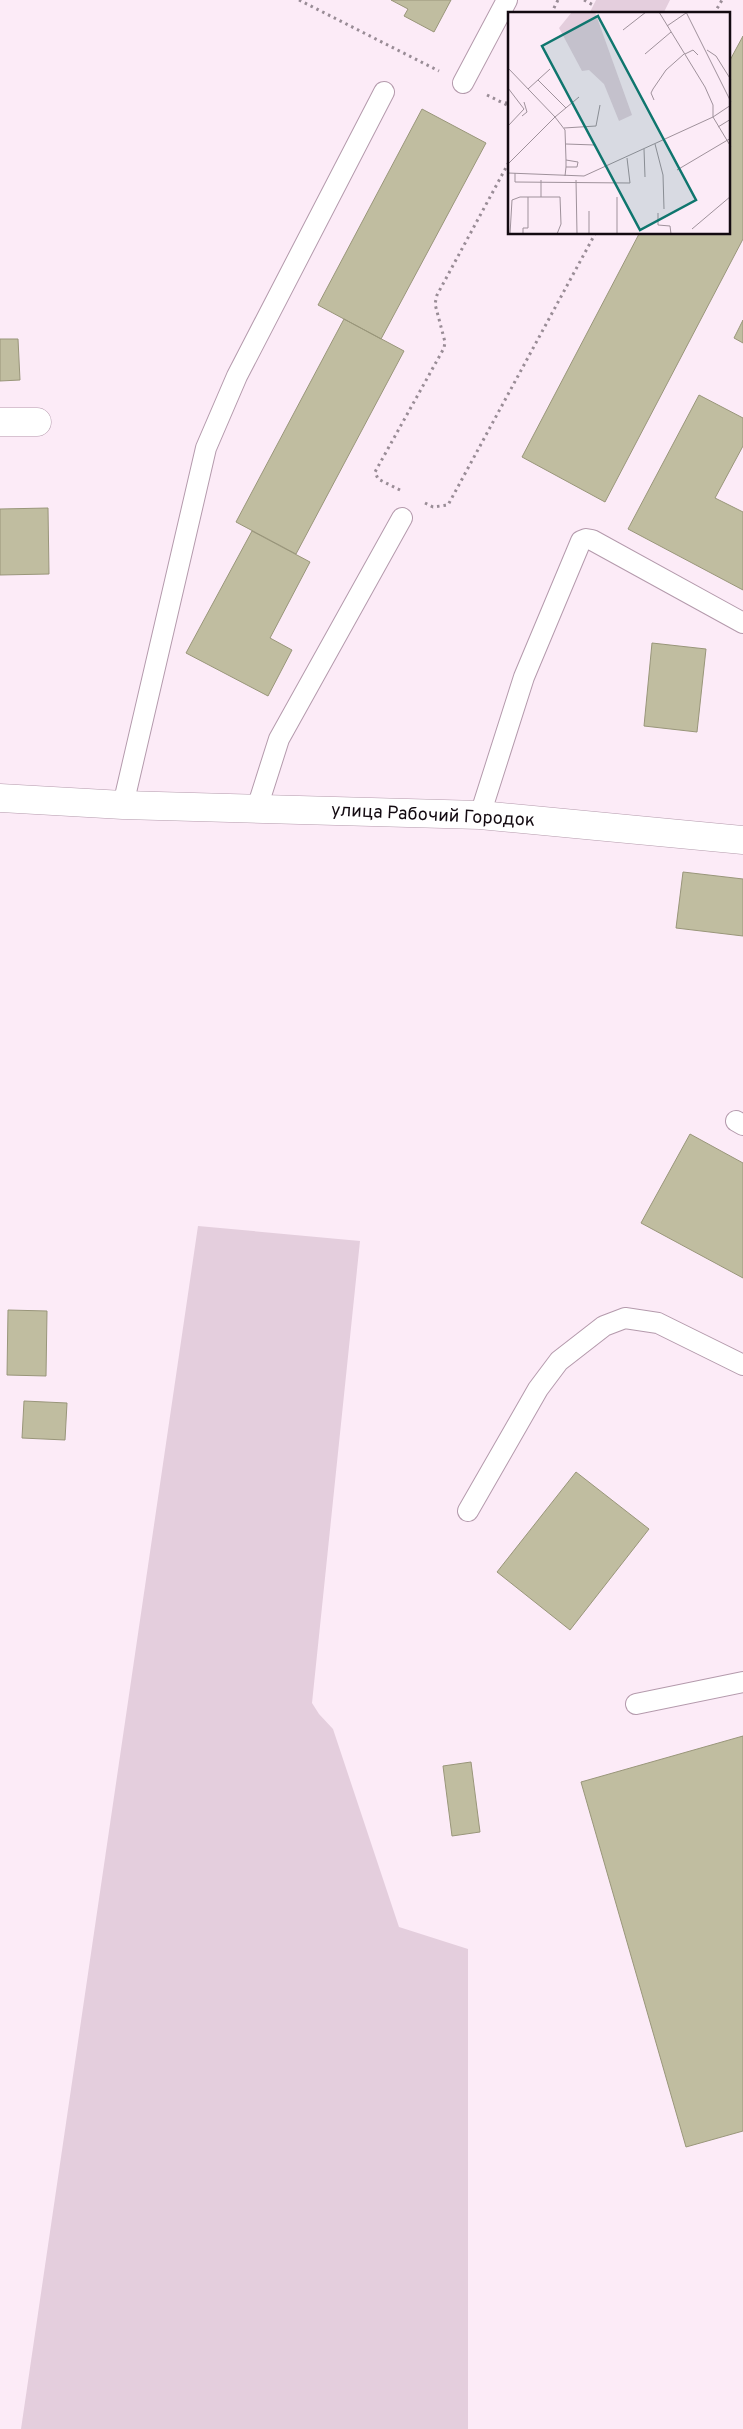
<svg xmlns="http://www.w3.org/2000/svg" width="743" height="2429" font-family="Overpass,sans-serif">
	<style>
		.green { fill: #e4cedd }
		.building { fill: #c0bda0; stroke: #99967a }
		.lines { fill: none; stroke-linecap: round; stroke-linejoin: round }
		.service-casing { stroke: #b49aac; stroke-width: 22 }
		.minor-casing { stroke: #b49aac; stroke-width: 29 }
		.path { stroke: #998c96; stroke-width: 3; stroke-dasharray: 2.5 4; stroke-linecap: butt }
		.service { stroke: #fff; stroke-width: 20 }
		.minor { stroke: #fff; stroke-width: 28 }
		.labels { text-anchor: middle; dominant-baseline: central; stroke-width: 4; stroke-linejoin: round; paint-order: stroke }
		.street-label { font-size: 18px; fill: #130a11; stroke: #fff }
		.inset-road { fill: none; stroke: #9f919b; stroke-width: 1 }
		.view { fill: #0f766e; fill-opacity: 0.15; stroke: #0f766e; stroke-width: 2.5 }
		.inset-edge { fill: none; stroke: #130a11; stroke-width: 2.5 }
	</style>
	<rect width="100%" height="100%" fill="#fcebf7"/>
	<path class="green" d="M596,0H670L663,14H589Z
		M198,1226L360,1241L312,1703L319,1714L333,1729L399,1927L468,1949V2429H21Z"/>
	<path class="building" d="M391,0H451L434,32L404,16L408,9Z
		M743,36V239L605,502L522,457L639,234H729V62Z
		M422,109L486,143L381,339L318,305Z
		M344,319L404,351L296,554L236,522Z
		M743,320V343L734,338Z
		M0,339H18L20,380L0,381Z
		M699,395L743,418V446L715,498L743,512V590L628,529Z
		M48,508L49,574L0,575V509Z
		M252,531L310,562L270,638L292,650L268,696L186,653Z
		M652,643L706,649L697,732L644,726Z
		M683,872L743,879V936L676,928Z
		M690,1134L743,1163V1278L641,1223Z
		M8,1310L47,1311L46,1376L7,1375Z
		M24,1401L67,1403L65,1440L22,1438Z
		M576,1472L649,1529L570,1630L497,1572Z
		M743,1736V2131L686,2147L581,1782Z
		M471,1762L480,1832L452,1836L443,1766Z"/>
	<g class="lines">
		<g class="service-casing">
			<path id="service" d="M463,83L507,0
				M123,805L206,448L237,376L384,92
				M257,808L279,739L402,518
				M480,815L524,677L581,541L586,539L592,540L743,623
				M736,1121L743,1125
				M468,1511L538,1389L559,1361L604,1326L625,1318L658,1323L743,1365
				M636,1704L743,1682"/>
		</g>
		<g class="minor-casing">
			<path id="minor" d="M0,422H37
				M0,798L123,805L480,815L743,840"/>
		</g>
		<path class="path" d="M299,0L439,71
			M584,0L593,5
			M551,14L558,0
			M714,14L722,0
			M487,95L509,106
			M506,104L509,97
			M400,490L378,479L375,472L444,348L445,342L435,304L437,295L509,162
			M425,503L433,507L448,505L595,234"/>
		<use href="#service" class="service"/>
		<use href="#minor" class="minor"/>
	</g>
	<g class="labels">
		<g class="street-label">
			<text transform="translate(433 816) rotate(3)">улица Рабочий Городок</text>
		</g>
	</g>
	<g transform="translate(508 12)">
		<rect width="222" height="222" fill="#fcebf7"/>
		<path d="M64,0H87L124,103L111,109L96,72L81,58L74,59L51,16Z" fill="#e4cedd"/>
		<path class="inset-road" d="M151,0L197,75L205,93V105L223,135M178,0L223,90M159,14L178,1M115,18L138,0M199,38L208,44L223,68M137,42L163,20M177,42L185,38L190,43M0,56L47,105L0,152M30,68L58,96M0,76L16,97L0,114M20,77L42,57M146,88L143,81L145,77L158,58L176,42M14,104L19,100L16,90M210,115L223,107M56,116L88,114L92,93M58,132L87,133M147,132L155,163L156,197M136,137L137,165M58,148L57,118L47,105L71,85M169,158L223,126M0,161L76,164L205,105L223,93M7,161V170L122,171L119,146M57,164L58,155V148L70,150L69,155H58M68,168L69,222M33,185V168M109,185V222M81,199V222M150,201V213L162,214L163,222M184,217L223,184M2,222L4,188L12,185H52L53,212L49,222M15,222V216H20V185"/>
		<path class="view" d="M90,4L188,188L132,218L34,34Z"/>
		<rect width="222" height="222" class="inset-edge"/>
	</g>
</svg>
